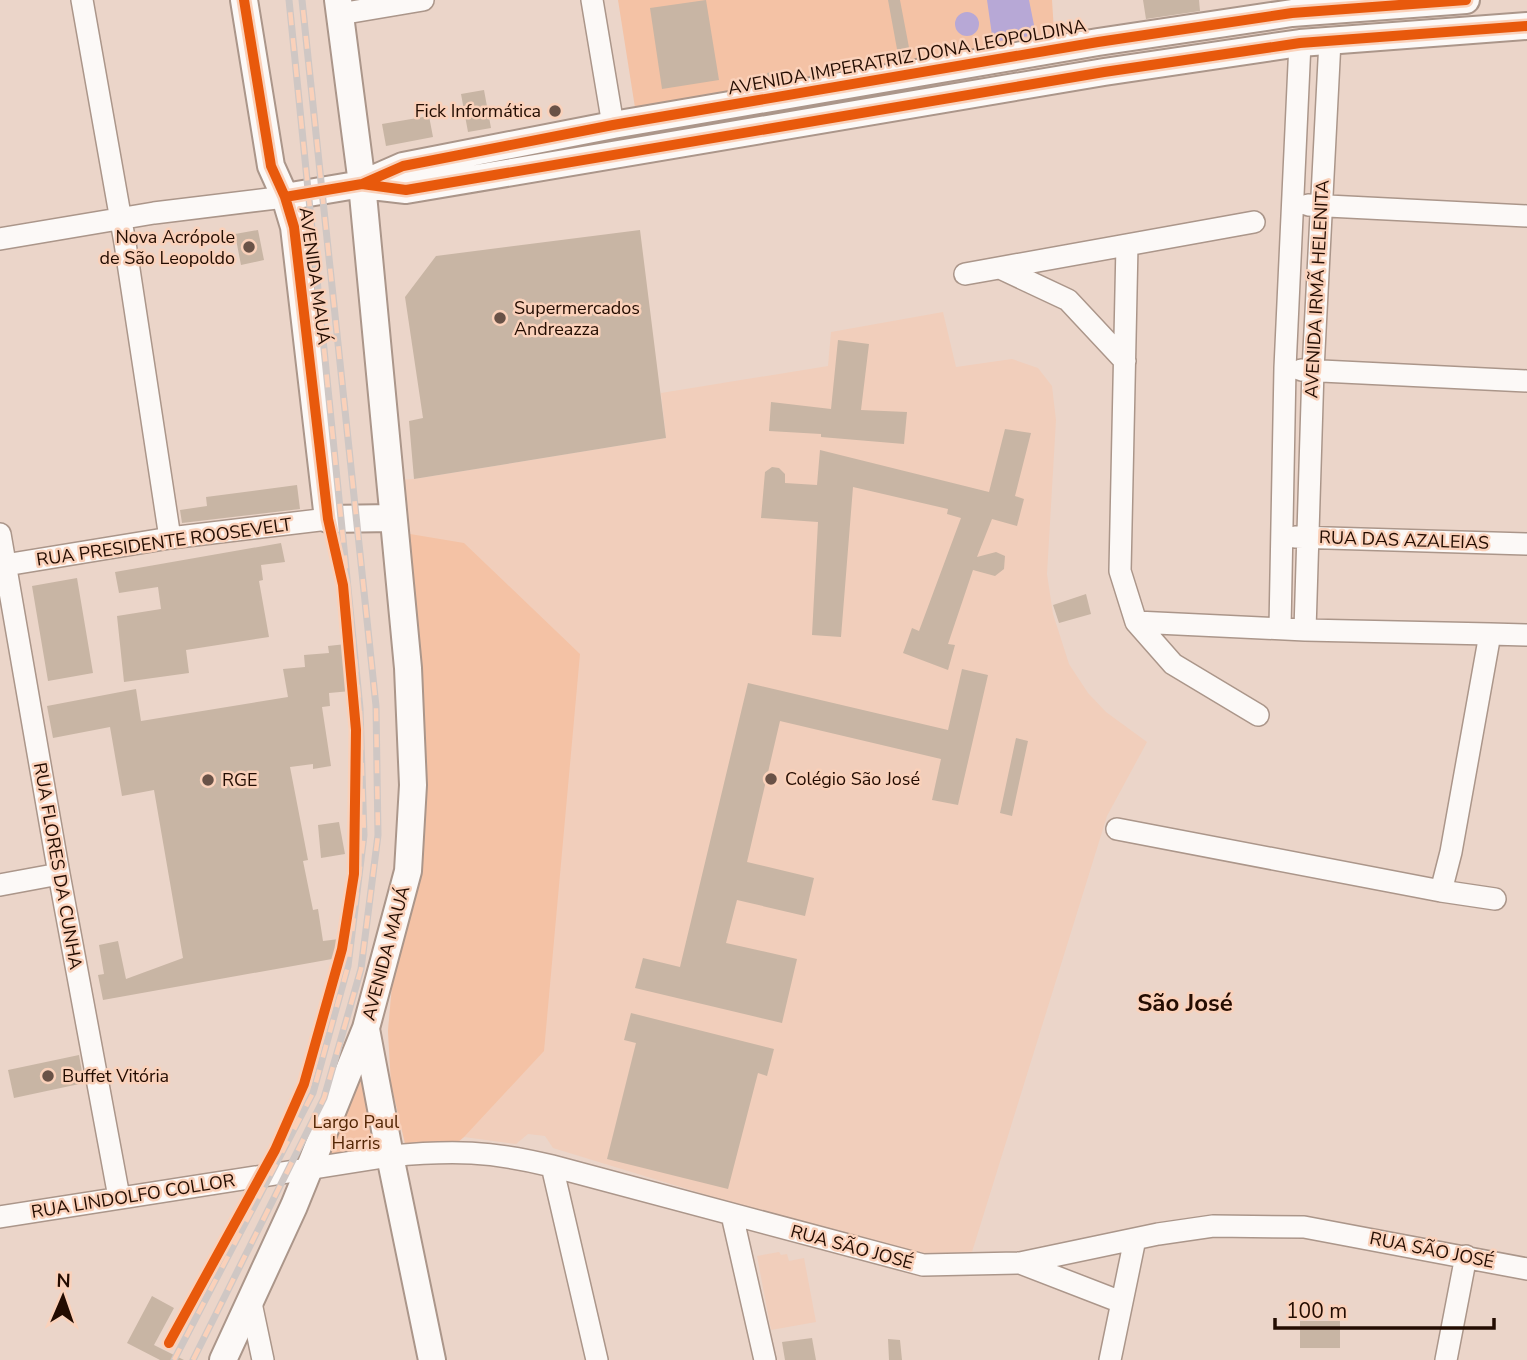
<svg xmlns="http://www.w3.org/2000/svg" width="1527" height="1360" font-family="'Nunito Sans',sans-serif">
	<style>
		.built { fill: #f1cebb }
		.green { fill: #f4c2a5 }
		.water { fill: #b7a8d6 }
		.building { fill: #c8b5a4 }
		.lines { fill: none; stroke-linecap: round; stroke-linejoin: round }
		.minor-casing { stroke: #ab968a; stroke-width: 24 }
		.major-casing { stroke: #ab968a; stroke-width: 30 }
		.minor { stroke: #fcf9f7; stroke-width: 21 }
		.major { stroke: #fcf9f7; stroke-width: 26 }
		.rail-casing { stroke: #cfc7c4; stroke-width: 7 }
		.rail { stroke: #fad1ba; stroke-width: 4.5; stroke-dasharray: 13; stroke-linecap: butt }
		.cycleway-casing { stroke: #fad1ba; stroke-width: 15 }
		.cycleway { stroke: #e8590c; stroke-width: 10 }
		.poi-dot { fill: #695247; stroke: #fad1ba; stroke-width: 2.5 }
		.labels { text-anchor: middle; dominant-baseline: central; stroke-width: 5; stroke-linejoin: round; paint-order: stroke }
		.street-label { font-size: 18px; fill: #230c01; stroke: #fad1ba }
		.poi-label { font-size: 18px; fill: #230c01; stroke: #fad1ba; text-anchor: start }
		.park-label { font-size: 18px; fill: #522504; stroke: #fad1ba }
		.district-label { font-size: 24px; font-weight: bold; fill: #230c01; stroke: #fad1ba }
	</style>
	<rect width="100%" height="100%" fill="#ebd5c9"/>
	<path class="built" d="M943,312L956,367L1012,359L1038,368L1052,386L1056,420L1047,574L1053,614L1069,664L1088,693L1106,712L1147,742L1107,816L972,1252L932,1258L779,1217L553,1148L545,1136L528,1134L516,1144L464,1137L448,1150L391,1084L388,1031L392,986L407,926L415,875L399,480L414,479L666,438L661,393L828,366L831,332Z
		M779,1252L781,1255L787,1254L789,1261L804,1258L816,1322L771,1330L757,1256Z"/>
	<path class="green" d="M618,0H1052L1055,47L636,114Z
		M404,533L464,543L580,654L544,1051L464,1137L448,1150L406,1148L391,1084L388,1031L392,986L407,926L415,875Z
		M362,1067L378,1148L323,1158Z"/>
	<path class="water" d="M987,0H1029L1036,35L993,42Z
		M955 24a12 12 0 1 1 24 0a12 12 0 1 1-24 0Z"/>
	<path class="building" d="M706,0L719,80L662,89L650,8Z
		M888,0H900L911,58L899,60Z
		M1143,0H1199L1200,11L1146,19Z
		M781,70L783,80L769,82L767,73Z
		M484,90L491,128L468,132L461,94Z
		M429,116L433,137L386,146L382,124Z
		M258,230L264,260L241,265L235,234Z
		M640,230L666,438L414,479L409,421L423,418L405,297L436,256Z
		M838,340L869,344L861,410L907,412L904,444L821,437V434L769,431L771,402L831,409Z
		M1005,429L1031,433L1015,496L1024,499L1017,526L992,519L977,557L996,552L1005,556L1004,569L995,576L973,570L948,644L955,645L948,670L903,653L912,628L919,631L961,518L947,514L948,509L853,487L841,637L812,635L818,522L761,518L765,472L772,467L779,468L785,474V483L817,485L820,450L989,492Z
		M297,485L300,509L182,523L180,510L207,506L206,497Z
		M281,543L285,562L261,565L263,580L259,581L269,637L186,650L189,673L124,682L117,616L161,609L158,587L119,593L115,572Z
		M77,578L93,673L48,681L32,586Z
		M1086,594L1091,614L1059,623L1053,605Z
		M346,644L351,691L329,693L330,706L322,707L331,766L313,769V764L290,767L308,860L303,861L313,910L318,909L323,941L339,939L332,959L103,1000L98,975L104,974L99,945L118,941L126,979L183,958L154,790L122,796L110,727L53,738L47,706L136,689L141,721L288,697L283,669L305,667L304,655L329,653L328,646Z
		M962,669L988,675L958,805L932,800L941,759L780,721L747,862L814,878L805,916L737,900L726,943L797,959L782,1023L635,988L643,958L680,967L748,683L948,730Z
		M1016,738L1028,741L1012,816L1000,813Z
		M339,822L345,854L321,858L318,825Z
		M631,1013L774,1049L767,1076L758,1073L728,1189L607,1159L636,1043L624,1040Z
		M79,1055L84,1083L14,1098L8,1070Z
		M152,1296L174,1308L154,1345L184,1360H160L127,1343Z
		M1300,1321H1340V1348H1300Z
		M812,1338L816,1360H785L782,1342Z
		M888,1339L900,1340L902,1360H889Z"/>
	<g class="lines">
		<g class="minor-casing">
			<path id="minor" d="M82,0L125,243L170,538
				M592,0L613,125
				M340,14L423,0
				M1308,205L1527,216
				M0,239L154,213L285,197
				M1127,245L1120,571L1136,622L1173,664L1258,715
				M1000,268L1068,300L1125,361
				M965,274L1254,222
				M1301,370L1527,381
				M0,534L59,874L119,1197
				M1295,537L1527,544
				M0,566L170,538L328,519
				M1280,628L1285,368L1300,43
				M1305,630L1313,370L1330,41
				M1490,634L1527,635
				M1117,829L1441,891L1451,852L1490,634L1305,630L1136,622
				M0,885L59,874
				M1441,891L1495,899
				M552,1166L597,1360
				M732,1215L765,1360
				M0,1217L390,1156C453,1150 491,1151 552,1166L923,1265L1020,1263L1158,1234L1213,1226L1304,1227L1527,1269
				M1020,1263L1121,1302
				M251,1303L263,1360
				M1110,1360L1135,1239
				M1446,1360L1466,1256"/>
		</g>
		<g class="major-casing">
			<path id="major" d="M244,0L271,166L285,197L294,227L328,519L392,518
				M363,185L406,190L1104,72L1300,43L1527,26
				M285,197L362,184L403,166L613,125L1098,42L1292,13L1466,0
				M366,1029L390,1156L432,1360
				M223,1360L294,1206L366,1028L408,871L413,785L408,668L362,184L338,0"/>
		</g>
		<use href="#minor" class="minor"/>
		<use href="#major" class="major"/>
		<g class="rail-casing">
			<path id="rail" d="M174,1360L313,1093L348,966L364,835L360,708L289,0
				M193,1360L324,1098L361,969L378,835L376,706L302,0"/>
		</g>
		<use href="#rail" class="rail"/>
		<g class="cycleway-casing">
			<path id="cycleway" d="M362,184L406,190L1104,72L1300,43L1527,26
				M285,197L362,184L403,166L613,125L1098,42L1292,13L1466,0
				M169,1343L275,1150L304,1084L342,949L354,874L356,730L343,585L328,519L294,227L285,197L271,166L244,0"/>
		</g>
		<use href="#cycleway" class="cycleway"/>
	</g>
	<g class="poi-dot">
		<circle cx="555" cy="111" r="7"/>
		<circle cx="249" cy="247" r="7"/>
		<circle cx="500" cy="318" r="7"/>
		<circle cx="771" cy="779" r="7"/>
		<circle cx="208" cy="780" r="7"/>
		<circle cx="48" cy="1076" r="7"/>
	</g>
	<g class="labels">
		<g class="street-label">
			<text transform="translate(907 57) rotate(-10)">AVENIDA IMPERATRIZ DONA LEOPOLDINA</text>
			<text transform="translate(315 276) rotate(82)">AVENIDA MAUÁ</text>
			<text transform="translate(1317 289) rotate(-87)">AVENIDA IRMÃ HELENITA</text>
			<text transform="translate(1404 540) rotate(2)">RUA DAS AZALEIAS</text>
			<text transform="translate(164 542) rotate(-8)">RUA PRESIDENTE ROOSEVELT</text>
			<text transform="translate(58 866) rotate(80)">RUA FLORES DA CUNHA</text>
			<text transform="translate(386 953) rotate(-75)">AVENIDA MAUÁ</text>
			<text transform="translate(133 1196) rotate(-9)">RUA LINDOLFO COLLOR</text>
			<text transform="translate(852 1247) rotate(15)">RUA SÃO JOSÉ</text>
			<text transform="translate(1432 1250) rotate(11)">RUA SÃO JOSÉ</text>
		</g>
		<g class="poi-label">
			<text x="541" y="111" text-anchor="end">Fick Informática</text>
			<text x="235" y="237" text-anchor="end">Nova Acrópole<tspan x="235" dy="21">de São Leopoldo</tspan></text>
			<text x="514" y="308">Supermercados<tspan x="514" dy="21">Andreazza</tspan></text>
			<text x="785" y="779">Colégio São José</text>
			<text x="222" y="780">RGE</text>
			<text x="62" y="1076">Buffet Vitória</text>
		</g>
		<g class="park-label">
			<text x="356" y="1122">Largo Paul<tspan x="356" dy="21">Harris</tspan></text>
		</g>
		<g class="district-label">
			<text x="1185" y="1003">São José</text>
		</g>
	</g>
	<g transform="translate(63 1297) rotate(2)" stroke="#fad1ba" stroke-width="5" paint-order="stroke">
	<path d="M0-5L12 26L0 18L-12 26Z" fill="#230c01"/>
	<text y="-10" font-size="19" font-weight="bold" text-anchor="middle" fill="#230c01">N</text>
	</g>
	<path d="M1275 1318v10h219v-10" fill="none" stroke="#230c01" stroke-width="3.5"/>
	<text x="1286" y="1318" font-size="21" fill="#230c01" stroke="#fad1ba" stroke-width="5" paint-order="stroke">100 m</text>
</svg>
